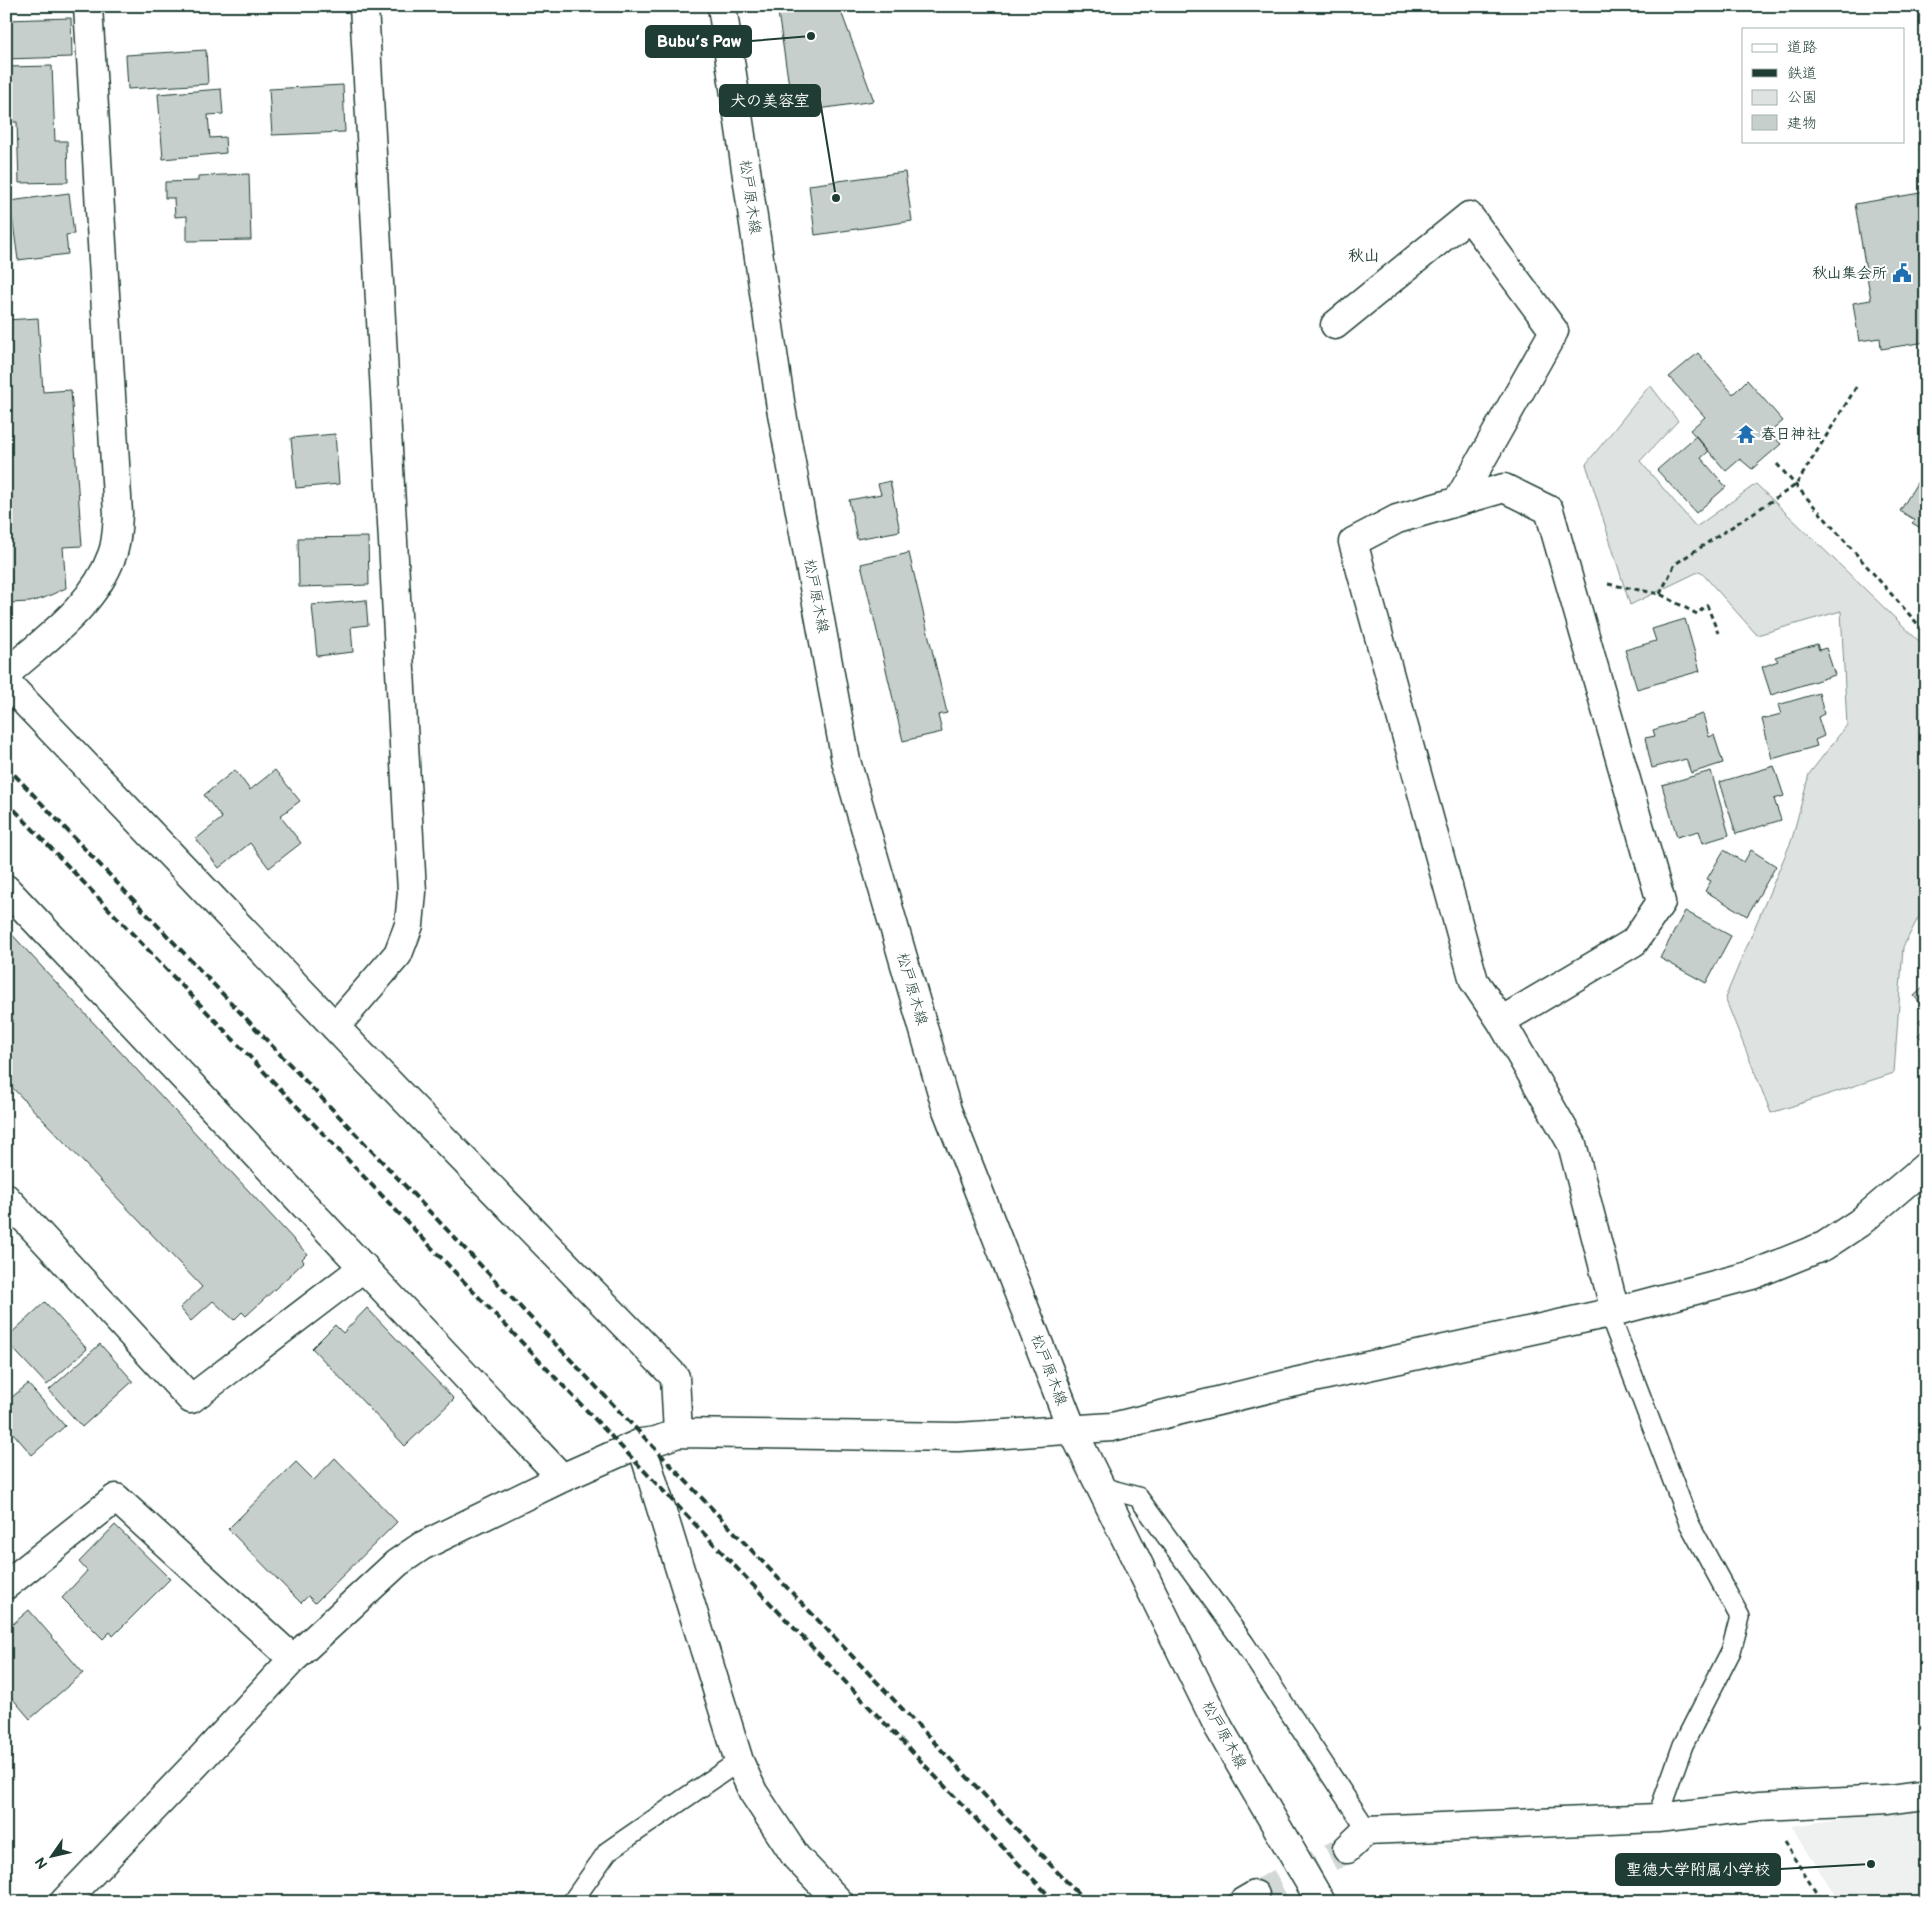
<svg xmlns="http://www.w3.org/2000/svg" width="1932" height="1908" font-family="'Balsamiq Sans','Klee One',sans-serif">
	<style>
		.built { fill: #eef1f0 }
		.green { fill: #dee3e2; stroke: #7e908b }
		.building { fill: #c7cfcc; stroke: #1f3d34 }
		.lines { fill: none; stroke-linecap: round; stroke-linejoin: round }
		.street-tunnel { stroke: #d2d8d6; stroke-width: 28; stroke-dasharray: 28 14; stroke-linecap: butt }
		.lane-casing { stroke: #1f3d34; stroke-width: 22 }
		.street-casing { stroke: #1f3d34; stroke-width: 31 }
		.secondary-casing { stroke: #1f3d34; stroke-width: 31 }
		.path { stroke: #1f3d34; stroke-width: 3; stroke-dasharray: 5 4; stroke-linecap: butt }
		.lane { stroke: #fff; stroke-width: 19 }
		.street { stroke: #fff; stroke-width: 28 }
		.secondary { stroke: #fff; stroke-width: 28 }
		.rail { stroke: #1f3d34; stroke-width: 4; stroke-dasharray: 8 4; stroke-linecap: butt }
		.labels { text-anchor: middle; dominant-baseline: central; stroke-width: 4; stroke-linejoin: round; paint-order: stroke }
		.street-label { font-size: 15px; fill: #1f3d34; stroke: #fff }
		.poi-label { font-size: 15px; font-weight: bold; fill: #1f3d34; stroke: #fff; text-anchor: end }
		.neighbourhood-label { font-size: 16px; font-weight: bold; fill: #1f3d34; stroke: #fff }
		.leader { fill: none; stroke: #1f3d34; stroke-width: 2 }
		.callout-dot { fill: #1f3d34; stroke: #fff; stroke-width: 2 }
		.callout { fill: #1f3d34; stroke: #1f3d34; stroke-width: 2 }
		.callout-label { font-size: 16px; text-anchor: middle; font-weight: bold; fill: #fff }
	</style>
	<rect width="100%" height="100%" fill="#fff"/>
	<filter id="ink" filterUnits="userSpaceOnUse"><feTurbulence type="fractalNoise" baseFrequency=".02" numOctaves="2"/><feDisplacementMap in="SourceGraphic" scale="10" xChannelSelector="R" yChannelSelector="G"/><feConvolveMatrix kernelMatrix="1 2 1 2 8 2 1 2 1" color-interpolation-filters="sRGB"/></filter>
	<g filter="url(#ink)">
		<path class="built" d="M1926,1807V1902H1840L1791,1826Z"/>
		<path class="green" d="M1650,385L1678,421L1640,461L1696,527L1756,484L1924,646H1926V903L1903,947L1894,1073L1771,1113L1725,998L1792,839L1809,774L1847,725L1841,611L1757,635L1700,571L1630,605L1586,464Z"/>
		<path class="building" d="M777,6H839L874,101L805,111L802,91L790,92Z
			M71,18L72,57L6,59V20Z
			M206,50L208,84L128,89L126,55Z
			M52,66L55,141H67L68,182L19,183L17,122H7L6,67Z
			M343,85L345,132L272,135L269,89Z
			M221,89L223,114L208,115L210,138L225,137L226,153L163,159L158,94Z
			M905,172L912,221L815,235L809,185Z
			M249,174L251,240L187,241V216L175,217L174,198H165V182L198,181V176Z
			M1926,192V342L1881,349L1880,338L1859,341L1853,303L1871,300L1855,204Z
			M69,193L74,234L66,235L68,254L18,260L10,201Z
			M38,318L43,392L71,390L82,546L63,547L66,588L44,598L30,602L10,603H6V320Z
			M1698,353L1733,394L1747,380L1783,421L1769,433L1781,444L1752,469L1740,459L1726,471L1690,430L1705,417L1669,377Z
			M335,434L339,484L296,488L291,438Z
			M1696,436L1709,451L1701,458L1726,487L1696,513L1657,470Z
			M1926,468V531L1912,523L1915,520L1900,511Z
			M890,481L900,531L857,539L849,500L881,494L878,484Z
			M368,537L369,585L299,587L298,538Z
			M909,553L947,713L938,715L942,732L903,741L861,564Z
			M366,600L368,625L351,627L353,652L317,656L312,605Z
			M1685,619L1700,671L1637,689L1625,650L1656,641L1652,629Z
			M1817,644L1819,650L1826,648L1835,675L1771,695L1762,667L1778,661L1775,657Z
			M1819,693L1824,714L1818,717L1824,736L1815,740L1817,746L1772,759L1762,719L1781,714L1778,705Z
			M1703,714L1709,737L1714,735L1723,763L1691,773L1686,759L1652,768L1645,738L1655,736L1653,730Z
			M1774,766L1784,796L1774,799L1781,820L1736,834L1720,782Z
			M235,770L250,790L275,770L300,801L280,816L301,843L269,868L250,843L219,868L196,839L222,818L204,795Z
			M1711,771L1729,835L1703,843L1699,831L1677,837L1662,785Z
			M1724,850L1744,862L1751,850L1776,866L1747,916L1705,891L1711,881L1707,879Z
			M1685,911L1731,936L1706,983L1660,958Z
			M6,928L307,1254L302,1259L304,1262L246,1316L242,1312L234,1320L213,1301L191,1321L180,1308L202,1287L6,1081Z
			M1926,985V1010L1914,996Z
			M1926,1014V1043L1918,1035L1925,1029L1919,1021Z
			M45,1302L87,1349L47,1385L6,1341V1338Z
			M367,1308L454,1399L405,1446L312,1348L335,1325L343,1333Z
			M100,1344L133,1381L82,1427L49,1390Z
			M28,1384L65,1426L32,1455L6,1425V1402Z
			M335,1458L397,1522L315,1603L308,1596L301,1603L228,1529L296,1462L314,1480Z
			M115,1525L170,1579L113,1636L110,1632L103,1639L62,1598L87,1571L79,1562Z
			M29,1610L83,1673L30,1719L6,1691V1630Z"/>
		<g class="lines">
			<path class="street-tunnel" d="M1255,1895L1347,1849"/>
			<g class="lane-casing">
				<path id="lane" d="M1609,1313L1689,1523L1740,1617L1731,1651L1683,1745L1657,1818
					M1101,1487L1138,1497L1244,1643L1367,1830
					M572,1902L608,1851L739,1761"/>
			</g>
			<g class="street-casing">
				<path id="street" d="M1335,325L1469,216L1554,331L1458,501
					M6,674C45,639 94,606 112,555C117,543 117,527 118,514L88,6
					M6,682L360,1053L675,1377L678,1433
					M6,889L562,1478
					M1501,1021L1634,942L1661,902L1549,510L1504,488L1397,519L1353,542L1474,981L1501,1021L1572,1144L1615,1311
					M335,1027L398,954L409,925L412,892L364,6
					M6,1198L191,1399L364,1267
					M641,1443L739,1761L753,1792L796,1857L839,1902
					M6,1585L116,1498L293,1659
					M1347,1849L1367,1830L1657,1818L1760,1806L1889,1800L1926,1795
					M64,1902L196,1764L293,1659L397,1563L422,1546L562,1478L641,1443L656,1441L678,1433L958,1437L1112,1427L1295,1382L1609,1313L1752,1275L1824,1246L1859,1223L1926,1166
					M1243,1902L1255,1895"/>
			</g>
			<g class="secondary-casing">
				<path id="secondary" d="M722,6L781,408L846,761L947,1110L1072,1429L1219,1728L1321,1902"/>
			</g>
			<path class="path" d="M1777,464L1923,630
				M1608,584L1660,594L1697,614L1707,605L1718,633
				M1660,594L1675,564L1796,485L1857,386
				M1784,1842L1822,1902"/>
			<use href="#lane" class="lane"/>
			<use href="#street" class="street"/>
			<use href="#secondary" class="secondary"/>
			<path class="rail" d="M6,766L1086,1902
				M6,801L1055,1902"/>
		</g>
	</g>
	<defs>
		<g id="civic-bare" transform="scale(1.5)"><path d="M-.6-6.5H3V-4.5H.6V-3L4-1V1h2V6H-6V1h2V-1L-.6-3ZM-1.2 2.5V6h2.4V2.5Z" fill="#1f6fb2" stroke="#fff" stroke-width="2.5" paint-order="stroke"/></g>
		<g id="temple-bare" transform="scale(1.5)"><path d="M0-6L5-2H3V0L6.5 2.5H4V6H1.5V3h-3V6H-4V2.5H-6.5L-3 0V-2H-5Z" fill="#1f6fb2" stroke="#fff" stroke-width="2.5" paint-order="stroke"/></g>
	</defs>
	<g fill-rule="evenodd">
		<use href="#civic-bare" x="1902" y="273"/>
		<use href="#temple-bare" x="1746" y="434"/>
	</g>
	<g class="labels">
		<g class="street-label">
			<text transform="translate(750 197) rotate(82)">松戸原木線</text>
			<text transform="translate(816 596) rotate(79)">松戸原木線</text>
			<text transform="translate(912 989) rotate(74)">松戸原木線</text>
			<text transform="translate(1049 1370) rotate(69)">松戸原木線</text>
			<text transform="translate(1224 1735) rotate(61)">松戸原木線</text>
		</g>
		<g class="poi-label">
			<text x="1887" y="273">秋山集会所</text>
			<text x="1761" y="434" text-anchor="start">春日神社</text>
		</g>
		<g class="neighbourhood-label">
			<text x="1364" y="256">秋山</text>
		</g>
	</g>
	<path class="leader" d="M811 36L751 41M836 198L820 100M1871 1864L1780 1869"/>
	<g class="callout-dot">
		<circle cx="811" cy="36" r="5"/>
		<circle cx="836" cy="198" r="5"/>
		<circle cx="1871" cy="1864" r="5"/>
	</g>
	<g class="callout">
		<rect x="646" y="26" width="105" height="31" rx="5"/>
		<rect x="720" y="85" width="100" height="31" rx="5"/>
		<rect x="1616" y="1854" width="164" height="31" rx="5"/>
	</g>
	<g class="callout-label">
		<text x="699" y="47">Bubu’s Paw</text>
		<text x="770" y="106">犬の美容室</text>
		<text x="1698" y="1875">聖徳大学附属小学校</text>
	</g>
	<rect width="1932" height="1908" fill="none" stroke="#fff" stroke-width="25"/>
	<rect x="12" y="12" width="1907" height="1883" fill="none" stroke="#1f3d34" stroke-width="2" filter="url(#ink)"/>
	<rect x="1742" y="28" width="162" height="115" fill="#ffffff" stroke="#a5b1ae"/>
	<rect x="1752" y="44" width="25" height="8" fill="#ffffff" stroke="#a5b1ae"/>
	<text x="1787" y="52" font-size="15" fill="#1f3d34">道路</text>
	<rect x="1752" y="69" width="25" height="8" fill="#1f3d34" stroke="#a5b1ae"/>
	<text x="1787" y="78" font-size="15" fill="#1f3d34">鉄道</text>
	<rect x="1752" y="90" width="25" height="15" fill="#dee3e2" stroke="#a5b1ae"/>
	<text x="1787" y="102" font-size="15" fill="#1f3d34">公園</text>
	<rect x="1752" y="115" width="25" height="15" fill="#c7cfcc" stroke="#a5b1ae"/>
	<text x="1787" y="128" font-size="15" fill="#1f3d34">建物</text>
	<g transform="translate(52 1856) rotate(236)" stroke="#ffffff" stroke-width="4" paint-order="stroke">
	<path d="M0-4L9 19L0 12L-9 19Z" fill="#1f3d34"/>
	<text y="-8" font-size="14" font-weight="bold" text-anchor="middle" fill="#1f3d34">N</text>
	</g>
</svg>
